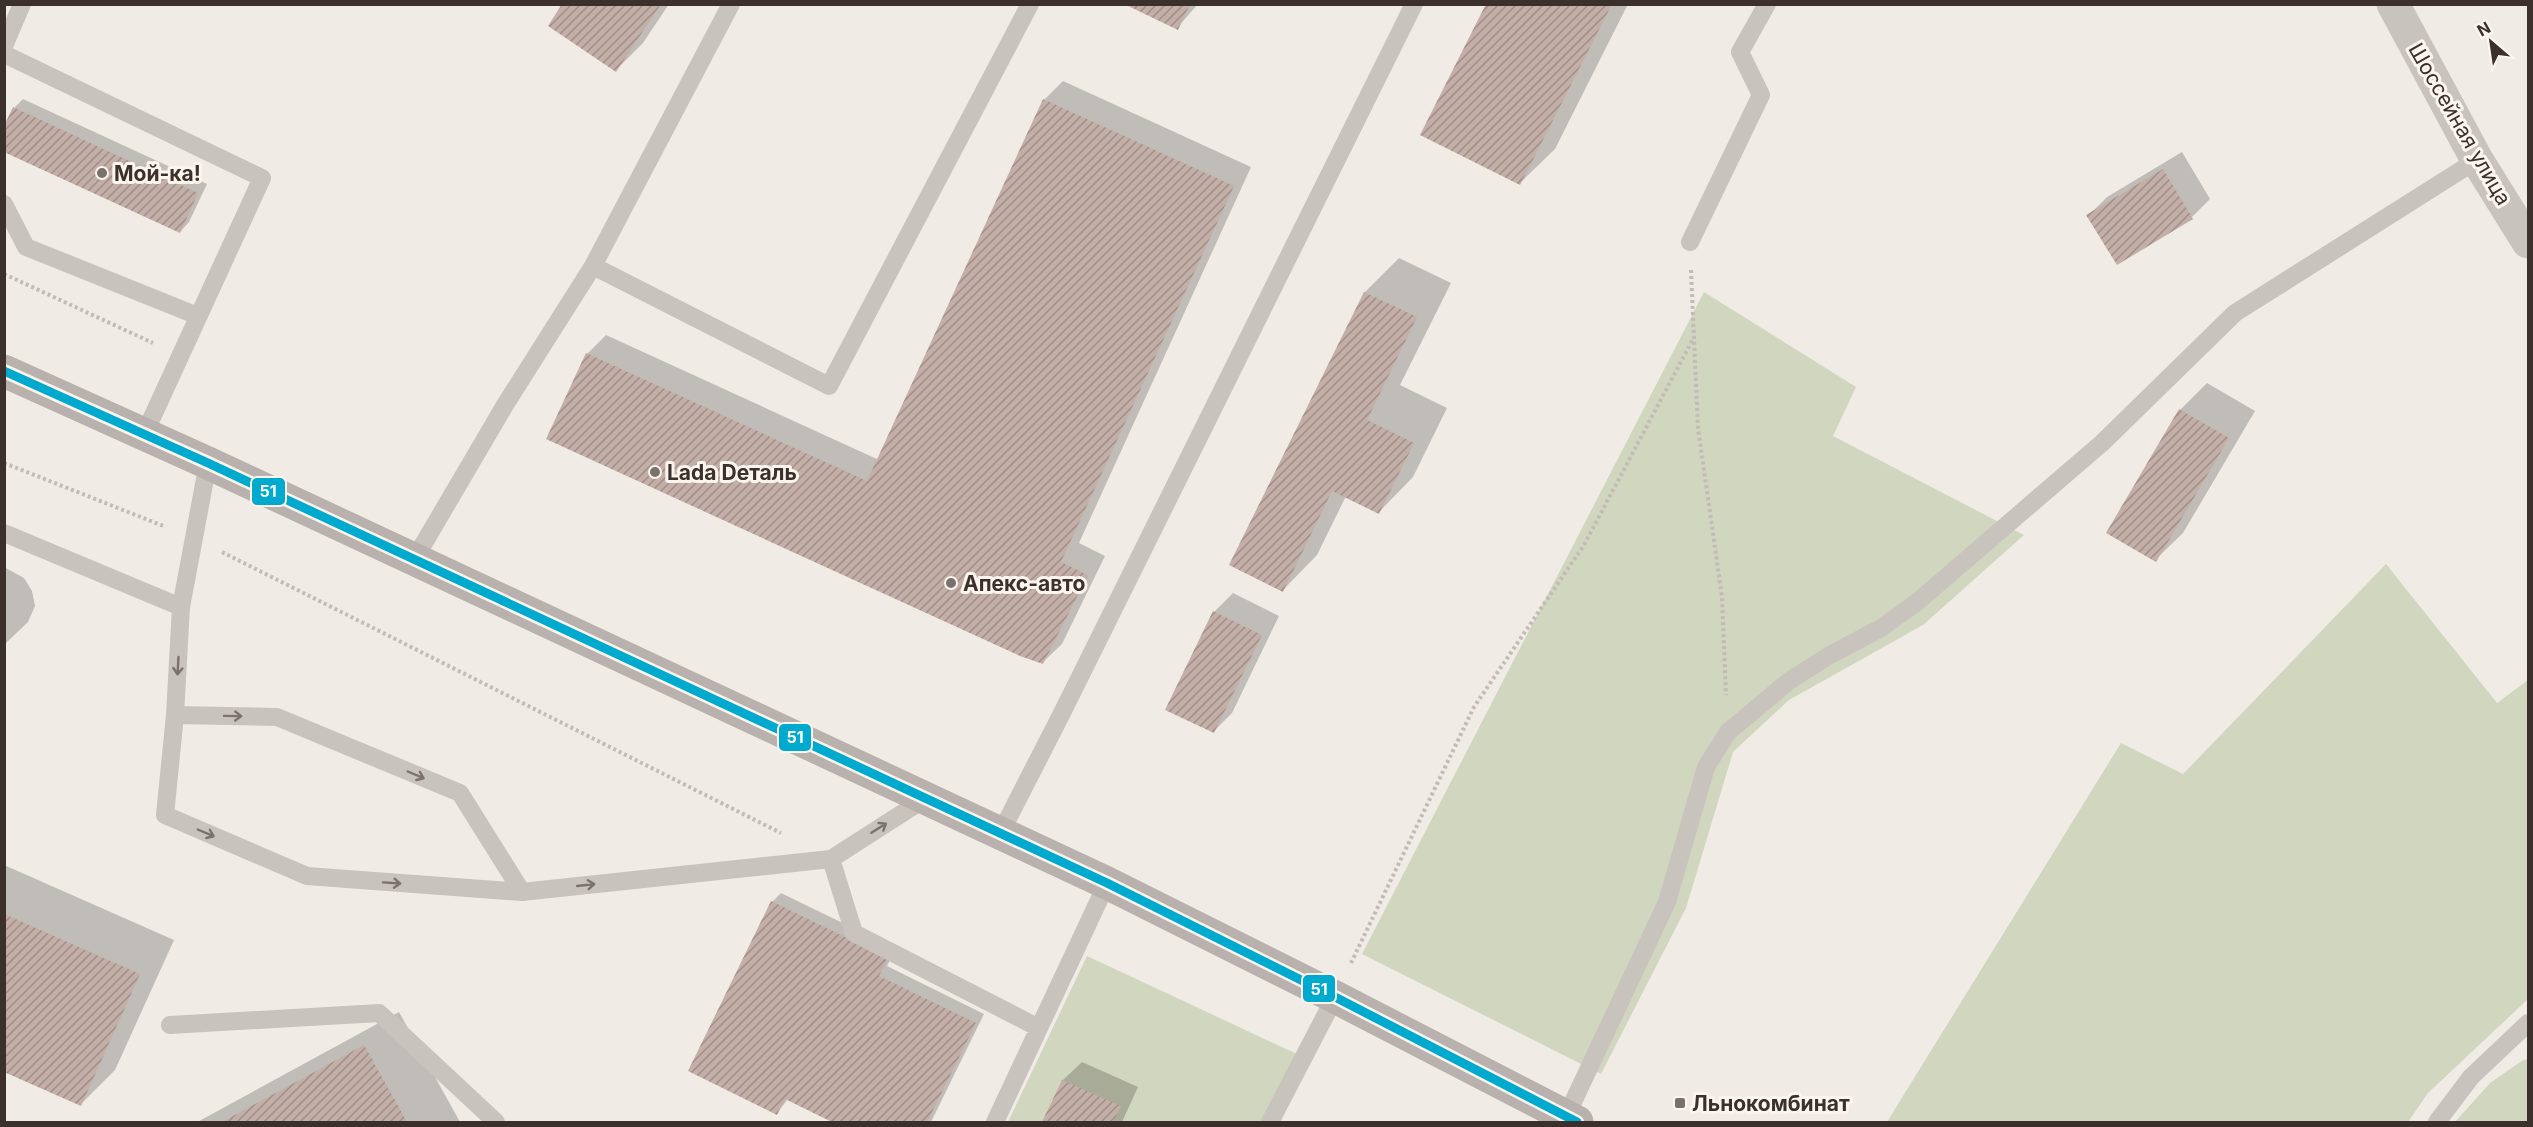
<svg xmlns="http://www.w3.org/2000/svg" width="2533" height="1127" font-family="Inter,sans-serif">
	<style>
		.grass { fill: #d1d6bf }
		.shadow { fill: #0003 }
		.building { fill: url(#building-hatch) }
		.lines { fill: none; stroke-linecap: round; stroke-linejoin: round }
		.path { stroke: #c2bbb6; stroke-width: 4; stroke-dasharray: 3 3; stroke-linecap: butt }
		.service { stroke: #c9c3be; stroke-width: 18 }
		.minor { stroke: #c9c3be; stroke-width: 33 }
		.primary { stroke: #b8b1ad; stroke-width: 33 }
		.bus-1-casing { stroke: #fbf5ee; stroke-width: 14 }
		.bus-1 { stroke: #00a9ce; stroke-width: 9 }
		.oneway { stroke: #7b726d }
		.poi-dot { fill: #7a716c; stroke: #fbf5ee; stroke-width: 2 }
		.labels { text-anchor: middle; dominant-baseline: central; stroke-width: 6; stroke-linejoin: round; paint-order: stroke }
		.street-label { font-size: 21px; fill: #3b302b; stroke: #fbf5ee }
		.poi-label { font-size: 21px; font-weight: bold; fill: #3b302b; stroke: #fbf5ee; text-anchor: start }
		.line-badge { stroke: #fbf5ee; stroke-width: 2 }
		.badge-label { font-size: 16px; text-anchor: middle; font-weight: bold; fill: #fff }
	</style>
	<defs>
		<pattern id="building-hatch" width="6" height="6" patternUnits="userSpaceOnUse" patternTransform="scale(1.5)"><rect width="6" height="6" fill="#c3afa7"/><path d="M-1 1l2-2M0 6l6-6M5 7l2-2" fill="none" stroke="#a08f88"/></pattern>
	</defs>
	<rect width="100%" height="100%" fill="#f0ebe5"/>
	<path class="grass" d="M1704,292L1856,387L1833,436L2024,535L1923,625L1789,700L1733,752L1686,908L1601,1074L1362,954Z
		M2386,564L2497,703L2528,680V999L2428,1093L2408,1122H1887L2121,743L2183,774Z
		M1087,956L1299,1055L1267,1122H1008Z
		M2528,1059V1122H2455L2490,1083L2523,1060Z"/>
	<path class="shadow" d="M564,4H669L643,43L616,70Z
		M1128,4H1198L1177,28Z
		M1487,4H1628L1555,149L1520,183Z
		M1063,81L1251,167L1079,543L1105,556L1062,644L1043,662L587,354L606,335L879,460L1044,100Z
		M23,99L207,184L189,222L180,232L14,108Z
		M2182,152L2210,199L2192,217L2088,216L2107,197Z
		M1399,258L1451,283L1400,385L1447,408L1413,477L1379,512L1346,496L1317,555L1283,590L1365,292Z
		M2207,383L2255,411L2183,533L2155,560L2180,410Z
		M4,567L24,578L32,591L35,606L28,622L4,645Z
		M1233,593L1279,616L1232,713L1213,732L1214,612Z
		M4,865L174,940L115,1070L81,1104L4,1070Z
		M781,893L896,949L887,966L984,1014L931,1122H836L788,1099L777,1113L772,902Z
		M399,1012L460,1122H198L201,1120Z
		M1082,1062L1138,1087L1122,1122H1044L1063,1080Z"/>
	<path class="building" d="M562,4H661L616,72L548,26Z
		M1124,4H1190L1178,30Z
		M1486,4H1612L1520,185L1420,135Z
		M1043,99L1234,186L1061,562L1088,575L1043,664L1020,656L546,439L586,353L867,481Z
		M13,107L198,193L180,233L4,152V126Z
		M2163,169L2193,219L2117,265L2086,215Z
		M1364,292L1417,317L1367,420L1414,443L1379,514L1332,491L1283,592L1229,565Z
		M2179,409L2229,438L2156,562L2106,533Z
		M1213,611L1262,635L1214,733L1165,710Z
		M771,901L888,958L879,976L976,1023L927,1122H832L785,1099L777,1115L688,1071Z
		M4,914L140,974L81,1106L4,1072Z
		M364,1045L407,1122H222Z
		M1062,1080L1121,1106L1113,1122H1042Z"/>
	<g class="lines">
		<path class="path" d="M1691,270L1698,428L1722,597L1726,695
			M4,274L153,343
			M4,463L166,527
			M222,552L781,833
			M1351,963L1474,707L1584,545L1694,337"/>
		<path class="service" d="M731,4L593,266L829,386L1030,4
			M4,46L22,4
			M4,54L262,178L144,435
			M4,204L26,247L198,316
			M1690,242L1761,95L1740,52L1767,4
			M208,463L181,607L175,715L165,815L307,876L522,892L831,859L926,798
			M4,533L181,607
			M414,560L505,405L593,266
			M175,715L277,717L460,793L522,892
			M1000,834L1061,715L1414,4
			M831,859L854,933L1039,1028
			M170,1025L379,1013L496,1122
			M1566,1117L1667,902L1706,767L1728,732L1789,681L1830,655L1881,628L1916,603L2102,443L2235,313L2477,160
			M995,1122L1107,883
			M1270,1122L1335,997
			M2437,1122L2471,1077L2528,1023"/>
		<path class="minor" d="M2393,4L2477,160L2528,242"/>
		<path class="primary" d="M4,371L208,463L1107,883L1335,997L1577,1122"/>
		<g class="bus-1-casing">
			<path id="bus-1" d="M4,371L208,463L1107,883L1335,997L1577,1122"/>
		</g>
		<use href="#bus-1" class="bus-1"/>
	</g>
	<defs><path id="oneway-shaft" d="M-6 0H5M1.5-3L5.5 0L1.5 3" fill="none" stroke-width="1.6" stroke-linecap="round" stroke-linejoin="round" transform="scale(1.5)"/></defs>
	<g class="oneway">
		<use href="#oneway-shaft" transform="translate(178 666) rotate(93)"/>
		<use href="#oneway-shaft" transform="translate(233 716) rotate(1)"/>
		<use href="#oneway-shaft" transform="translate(416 775) rotate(23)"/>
		<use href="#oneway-shaft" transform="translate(879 828) rotate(-32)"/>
		<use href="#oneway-shaft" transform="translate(206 833) rotate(23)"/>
		<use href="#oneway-shaft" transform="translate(392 883) rotate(4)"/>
		<use href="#oneway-shaft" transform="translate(586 885) rotate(-6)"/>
	</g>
	<g class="poi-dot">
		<circle cx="102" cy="173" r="6"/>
		<circle cx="655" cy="472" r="6"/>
		<circle cx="951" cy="583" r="6"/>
		<rect x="1674" y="1097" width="12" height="12" rx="3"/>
	</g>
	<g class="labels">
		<g class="street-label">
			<text transform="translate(2460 124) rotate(60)">Шоссейная улица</text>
		</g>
		<g class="poi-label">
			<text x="114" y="173">Мой-ка!</text>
			<text x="667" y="472">Lada Dеталь</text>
			<text x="963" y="583">Апекс-авто</text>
			<text x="1692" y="1103">Льнокомбинат</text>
		</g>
	</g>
	<g class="line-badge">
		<rect x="251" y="477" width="35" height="29" rx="6" fill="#00a9ce"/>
		<rect x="778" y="723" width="34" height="29" rx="6" fill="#00a9ce"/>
		<rect x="1302" y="974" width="34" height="29" rx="6" fill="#00a9ce"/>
	</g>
	<g class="badge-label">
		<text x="268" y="497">51</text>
		<text x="795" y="743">51</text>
		<text x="1319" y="995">51</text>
	</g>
	<rect width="2533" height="1127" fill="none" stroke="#3b302b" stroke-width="12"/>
	<g transform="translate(2491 42) rotate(331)" stroke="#fbf5ee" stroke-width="4.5" paint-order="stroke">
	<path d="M0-4.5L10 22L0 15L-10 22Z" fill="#3b302b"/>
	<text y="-9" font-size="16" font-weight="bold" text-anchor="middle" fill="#3b302b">N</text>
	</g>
</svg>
